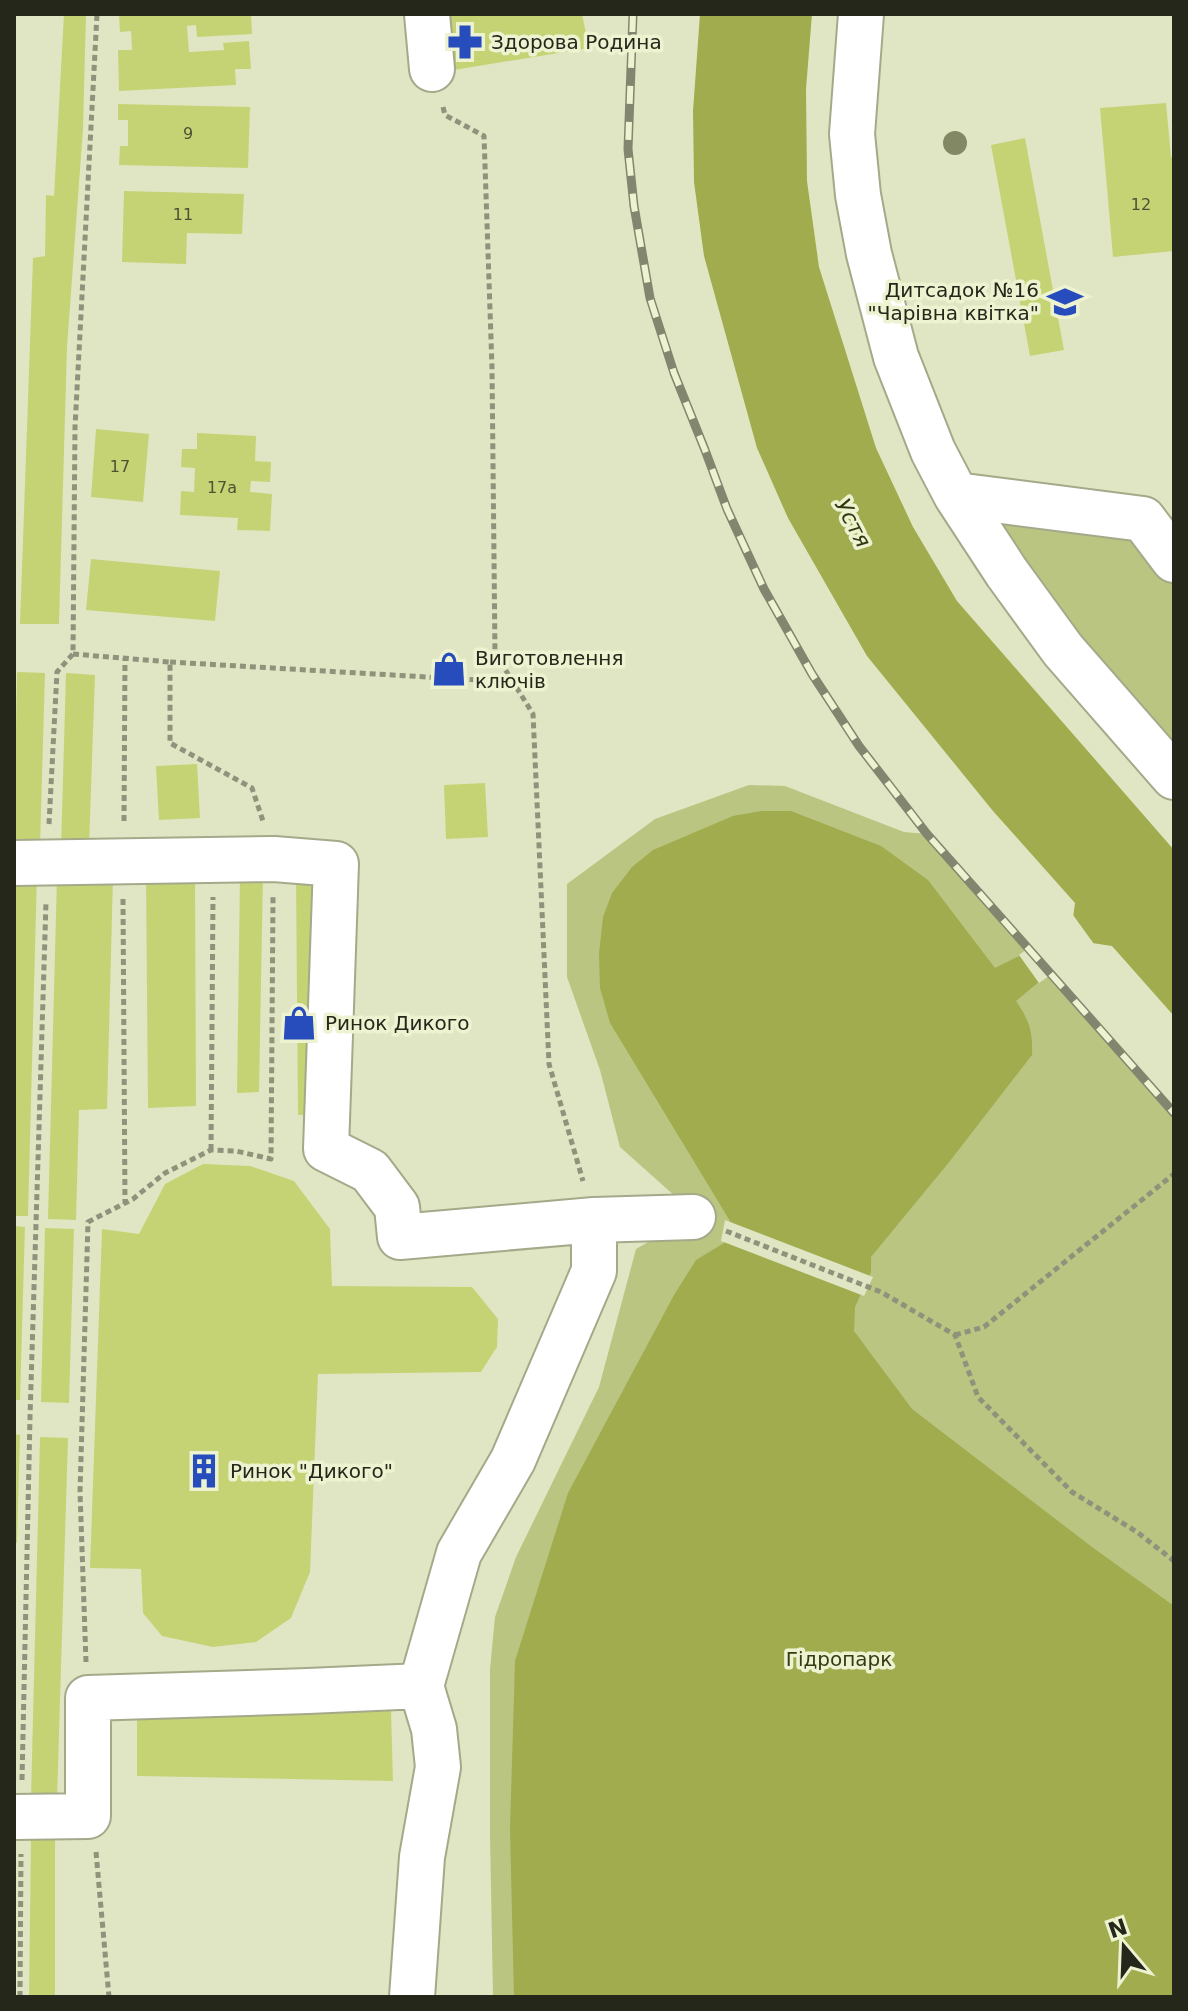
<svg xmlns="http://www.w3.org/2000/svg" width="1188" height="2011" font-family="'DejaVu Sans',sans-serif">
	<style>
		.green { fill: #bac582 }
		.water { fill: #a0ac4e }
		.pier { fill: #e0e6c4 }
		.building { fill: #c6d375 }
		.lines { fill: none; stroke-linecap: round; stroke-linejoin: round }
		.minor-casing { stroke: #a4a989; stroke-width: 48 }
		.path { stroke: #8f937b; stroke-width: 5; stroke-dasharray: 6 4; stroke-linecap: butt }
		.minor { stroke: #fff; stroke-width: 44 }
		.rail-casing { stroke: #82866f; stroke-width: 9 }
		.rail { stroke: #edf3d1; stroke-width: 6; stroke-dasharray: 18; stroke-linecap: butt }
		.tree { fill: #828863 }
		.labels { text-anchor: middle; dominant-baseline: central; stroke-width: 7; stroke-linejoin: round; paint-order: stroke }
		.number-label { font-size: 16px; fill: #4d5232 }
		.poi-label { font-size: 20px; fill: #25271b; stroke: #edf3d1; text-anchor: start }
		.park-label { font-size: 20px; fill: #363b13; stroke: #edf3d1 }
		.water-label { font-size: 22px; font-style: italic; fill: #333810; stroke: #edf3d1 }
	</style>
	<rect width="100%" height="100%" fill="#e0e6c4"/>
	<path class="green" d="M956,495L1143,519L1174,560V777Z
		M749,785L785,786L904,832L927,834L1174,1113V1997H493L490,1835V1669L495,1617L516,1557L599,1387L636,1249L692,1217L686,1206L620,1147L600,1070L567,977V884L655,819Z"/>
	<path class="water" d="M700,14H812L806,89L807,181L819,267L876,448L913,527L957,601L1174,850V1016L1112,946L1092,943L1040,981L1016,1001C1029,1020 1033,1031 1032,1055L950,1161L871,1257V1272L855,1307L854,1331L912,1409L1092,1547L1174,1606V1997H514L510,1829L515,1661L568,1493L674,1295L696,1260L724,1243L730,1221L610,1023L600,988L599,954L603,917L612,893L632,867L653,850L733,816L761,811H791L881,846L928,880L995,968L1021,955L1073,918L1075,903L993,811L867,656L788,518L757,448L704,256L694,182L693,111Z"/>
	<path class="pier" d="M1073,915L1094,944L1039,983L1019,955Z
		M725,1220L873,1277L864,1296L721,1241Z"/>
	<path class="building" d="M64,14H86L83,129L67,347L59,624H20L33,258L45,256L46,195L54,196Z
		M119,14H251L252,34L197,37L196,25L187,26L189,52L224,50L223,43L249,41L251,69H235L236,85L119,91L118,50H132L131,31L120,32Z
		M463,14H582L589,48L454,70L446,17Z
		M1166,103L1171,157H1174V251L1113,257L1100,108Z
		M118,104L250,107L248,168L119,165L120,146H128V120H118Z
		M1025,138L1064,350L1030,356L991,145Z
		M124,191L244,194L242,234L187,233L186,264L122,262Z
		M96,429L149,434L143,502L91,497Z
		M197,433L256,436L255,461L271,462L270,482L251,481L250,492L272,494L270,531L237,530L238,518L180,515L181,491L194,492L195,468L181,467L182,449H197Z
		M91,559L220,571L215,621L86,610Z
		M17,672L45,673L40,847L14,846Z
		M66,673L95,675L89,848H61Z
		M197,764L200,818L159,820L156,766Z
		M485,783L488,837L446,839L444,785Z
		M14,873H37L28,1216H14Z
		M263,874L259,1092L237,1093L240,875Z
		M57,876L113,877L107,1109L79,1110L76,1220L48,1219Z
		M146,876L195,877L196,1106L148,1108Z
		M296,877H316L318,1115H298Z
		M203,1164L250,1166L294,1181L330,1229L332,1286L472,1287L498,1319L497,1347L481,1372L318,1374L310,1572L291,1618L256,1642L213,1647L162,1636L143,1613L141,1569L90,1568L102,1229L139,1234L165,1184Z
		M14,1226L25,1227L20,1400H14Z
		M45,1228L74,1229L69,1403L41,1402Z
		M14,1434L20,1435L17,1543H14Z
		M40,1437L68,1438L57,1800L31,1798Z
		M137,1706L391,1709L393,1781L137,1776Z
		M31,1835H55V1997H29Z"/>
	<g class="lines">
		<g class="minor-casing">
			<path id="minor" d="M427,14L432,69
				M861,14L852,134L858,195L869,254L896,357L933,451L956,495L1007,573L1063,650L1174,777
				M956,495L1143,519L1174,560
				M14,863L274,859L336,864L326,1149L370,1171L397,1207L400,1237L594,1220
				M14,1817L88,1816V1698L308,1691L421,1686L459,1553L513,1460L594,1271V1220L693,1217
				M412,1997L422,1857L438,1767L434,1729L421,1686"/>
		</g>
		<path class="path" d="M443,107L445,115L484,136L492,368L495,653L533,714L549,1064L583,1181
			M73,654L170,662V743L252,788L263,821
			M170,662L512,682
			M124,821L125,658
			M49,824L57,672L73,654L75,427L97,14
			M123,899L125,1204
			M211,1150L213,897
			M726,1231L881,1292L955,1335L978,1397L1072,1492L1137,1532L1174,1561
			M955,1335L984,1327L1174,1174
			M86,1662L80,1492L88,1222L133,1199L165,1173L211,1150L236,1151L271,1159L273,897
			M22,1780L30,1417L46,902
			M96,1852L109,1997
			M20,1997L21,1854"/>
		<use href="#minor" class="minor"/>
		<g class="rail-casing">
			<path id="rail" d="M633,14L628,149L634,206L650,298L674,373L705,450L727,509L764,589L812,674L859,746L927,834L1174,1113"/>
		</g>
		<use href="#rail" class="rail"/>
	</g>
	<circle class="tree" cx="955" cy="143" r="12"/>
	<defs>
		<g id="pharmacy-bare" transform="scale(2.76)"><path d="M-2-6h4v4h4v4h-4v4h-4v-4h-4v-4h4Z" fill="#274cbb" stroke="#edf3d1" stroke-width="2.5" paint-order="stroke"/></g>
		<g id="school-bare" transform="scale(2.76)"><path d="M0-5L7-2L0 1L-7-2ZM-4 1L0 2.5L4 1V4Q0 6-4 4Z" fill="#274cbb" stroke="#edf3d1" stroke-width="2.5" paint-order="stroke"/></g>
		<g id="shop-bare" transform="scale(2.76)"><path d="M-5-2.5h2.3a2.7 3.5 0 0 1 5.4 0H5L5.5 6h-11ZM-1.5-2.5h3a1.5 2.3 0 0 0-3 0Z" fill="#274cbb" stroke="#edf3d1" stroke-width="2.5" paint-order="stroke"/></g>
		<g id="building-bare" transform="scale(2.76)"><path d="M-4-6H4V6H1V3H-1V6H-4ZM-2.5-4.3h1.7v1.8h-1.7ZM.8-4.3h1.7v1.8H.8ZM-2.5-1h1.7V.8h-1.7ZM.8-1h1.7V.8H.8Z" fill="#274cbb" stroke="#edf3d1" stroke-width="2.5" paint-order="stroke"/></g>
	</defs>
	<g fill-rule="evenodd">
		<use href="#pharmacy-bare" x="465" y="42"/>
		<use href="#school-bare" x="1065" y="302"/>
		<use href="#shop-bare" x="449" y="669"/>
		<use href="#shop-bare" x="299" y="1023"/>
		<use href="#building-bare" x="204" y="1471"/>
	</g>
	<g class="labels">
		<g class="number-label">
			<text x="188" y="133">9</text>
			<text x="1141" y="204">12</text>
			<text x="183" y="214">11</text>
			<text x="120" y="466">17</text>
			<text x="222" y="487">17а</text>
		</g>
		<g class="poi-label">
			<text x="491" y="42">Здорова Родина</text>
			<text x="1039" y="290" text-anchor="end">Дитсадок №16<tspan x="1039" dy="23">"Чарівна квітка"</tspan></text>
			<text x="475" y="658">Виготовлення<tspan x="475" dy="23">ключів</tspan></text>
			<text x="325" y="1023">Ринок Дикого</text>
			<text x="230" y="1471">Ринок "Дикого"</text>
		</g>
		<g class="park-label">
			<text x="839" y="1659">Гідропарк</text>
		</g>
		<g class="water-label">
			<text transform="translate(853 523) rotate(62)">Устя</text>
		</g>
	</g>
	<rect width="1188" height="2011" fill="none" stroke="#25271b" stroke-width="32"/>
	<g transform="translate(1124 1947) rotate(341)" stroke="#edf3d1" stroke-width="6" paint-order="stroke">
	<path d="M0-6L14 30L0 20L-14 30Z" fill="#25271b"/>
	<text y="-12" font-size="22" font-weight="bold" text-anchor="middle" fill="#25271b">N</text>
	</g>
</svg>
